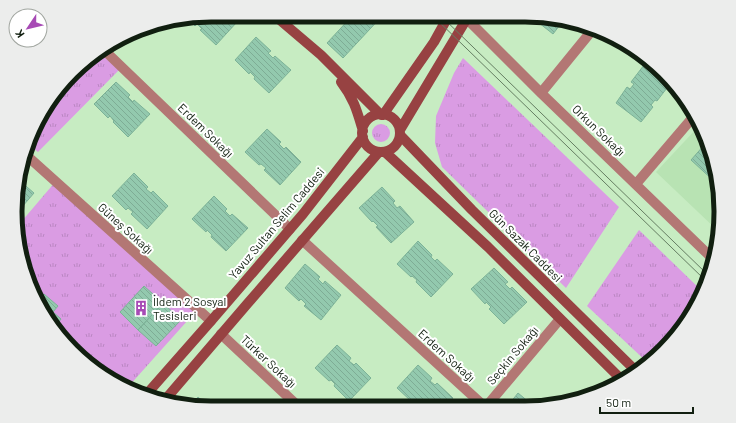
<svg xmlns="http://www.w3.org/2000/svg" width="736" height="423" font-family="Barlow,sans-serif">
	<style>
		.built { fill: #b8e3b3 }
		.grass { fill: url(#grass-tufts) }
		.building { fill: url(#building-back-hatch); stroke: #7cb297 }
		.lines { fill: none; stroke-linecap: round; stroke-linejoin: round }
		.street { stroke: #b37774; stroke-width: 10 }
		.secondary { stroke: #974242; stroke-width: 10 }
		.tram { stroke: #657e62; stroke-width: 1 }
		.labels { text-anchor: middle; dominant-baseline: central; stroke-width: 4; stroke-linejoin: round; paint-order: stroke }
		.street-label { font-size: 12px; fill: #111f10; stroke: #fff }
		.poi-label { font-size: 12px; fill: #111f10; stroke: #fff; text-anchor: start }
		.rim { fill: none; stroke: #111f10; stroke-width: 5 }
	</style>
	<defs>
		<pattern id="grass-tufts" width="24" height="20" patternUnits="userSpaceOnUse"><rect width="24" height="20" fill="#da9ce3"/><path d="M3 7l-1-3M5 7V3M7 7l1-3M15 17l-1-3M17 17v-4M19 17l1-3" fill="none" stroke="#ba86c2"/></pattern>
		<pattern id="building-back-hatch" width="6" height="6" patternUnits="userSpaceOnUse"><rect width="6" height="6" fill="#93c9ae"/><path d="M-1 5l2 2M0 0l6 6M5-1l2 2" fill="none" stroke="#7eac95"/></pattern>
	</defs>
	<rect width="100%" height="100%" fill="#c7ecc2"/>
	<path class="built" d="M698,127L717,173V230L656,172Z"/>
	<path class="grass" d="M99,52L119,70L38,152L29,145L48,102L92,55Z
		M463,58L619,207L566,288L442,167L435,143L436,116L454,73Z
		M372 133a9 9 0 1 1 18 0a9 9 0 1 1-18 0Z
		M56,181L197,310L128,387L103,375L64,341L30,286L16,228Z
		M639,230L701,290L688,320L663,351L648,363L587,306Z"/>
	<path class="building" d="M212,15H230L237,22L216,45L200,30L202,29L197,24L195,26L188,19Z
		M353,15H383L343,58L327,43Z
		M529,15H538L563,21L553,34Z
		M256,37L271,51L268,53L273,58L275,56L291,70L269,93L254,79L255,77L250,72L249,74L235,60Z
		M644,65L670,84L657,101L655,100L651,105L653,107L641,122L616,103L627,87L630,89L634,84L631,82Z
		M116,82L130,95L128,97L133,102L134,100L150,114L128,137L113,122L114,121L110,116L108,118L94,104Z
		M267,129L281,142L279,144L284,149L286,147L301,162L280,185L264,170L266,168L261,164L259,165L245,152Z
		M705,144L717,173V180L715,182L691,160Z
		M134,173L148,187L146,189L151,193L153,191L168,206L147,229L131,214L133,212L128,208L126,210L112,196Z
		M20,181L34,193L16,214Z
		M382,187L395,201L393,203L397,208L400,206L414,222L391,243L376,227L378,226L373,221L372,222L359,208Z
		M214,196L227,209L225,211L230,216L232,214L248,228L226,251L211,237L212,235L207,230L206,232L192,219Z
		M418,241L432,255L431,257L435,261L437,259L453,274L431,297L416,282L417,280L412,276L411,277L397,264Z
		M305,264L320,277L318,279L323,284L325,281L341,295L321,320L304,306L306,304L301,299L299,301L285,288Z
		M494,268L508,282L505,284L510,289L512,287L527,302L504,324L489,309L491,307L486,302L485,304L471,289Z
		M144,286L163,303L138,330L120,312Z
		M44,294L58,306L53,312L61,319L55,327L38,299L39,300Z
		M163,303L181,320L156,346L138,330Z
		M337,345L351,358L349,361L354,365L356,363L371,378L349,401L334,386L335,384L331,380L329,381L315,368Z
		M418,365L432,378L430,381L435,385L437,383L453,398L444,408H417L416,406L417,404L412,400L411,401L397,388Z
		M607,381L614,386L598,393Z
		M518,393L536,408H506Z
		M198,397L210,408H198L190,406Z"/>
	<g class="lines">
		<path class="street" d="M463,15L541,93L713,259
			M103,49L290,229
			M541,93L594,28
			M25,154L211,321
			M636,184L694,116
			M302,240L485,407
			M221,334L300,408
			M485,408L560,319"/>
		<path class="secondary" d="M274,15L321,55L381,115
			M341,82C354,99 357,111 363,131
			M362 133a19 19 0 1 1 38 0a19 19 0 1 1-38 0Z
			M383,115L434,42L449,15
			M400,130L469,15
			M400,135L472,210L636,371
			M385,152L488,247L623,381
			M145,396L211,321L303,214L363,137
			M164,401L248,303L379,152"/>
		<path class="tram" d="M432,15L705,280
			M440,15L707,274"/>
	</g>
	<defs>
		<g id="building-bare" transform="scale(1.2)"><path d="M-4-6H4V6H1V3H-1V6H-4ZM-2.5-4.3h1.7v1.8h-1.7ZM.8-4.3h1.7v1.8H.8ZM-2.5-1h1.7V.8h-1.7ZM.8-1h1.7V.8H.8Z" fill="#a74ab5" stroke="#fff" stroke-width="2.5" paint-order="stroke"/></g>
	</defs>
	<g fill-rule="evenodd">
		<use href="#building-bare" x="141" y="308"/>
	</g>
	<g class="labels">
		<g class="street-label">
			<text transform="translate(206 130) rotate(44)">Erdem Sokağı</text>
			<text transform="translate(599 130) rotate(44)">Orkun Sokağı</text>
			<text transform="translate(276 223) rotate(-50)">Yavuz Sultan Selim Caddesi</text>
			<text transform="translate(126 228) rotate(42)">Güneş Sokağı</text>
			<text transform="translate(526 245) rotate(45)">Gün Sazak Caddesi</text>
			<text transform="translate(447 355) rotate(42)">Erdem Sokağı</text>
			<text transform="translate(512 355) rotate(-50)">Seçkin Sokağı</text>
			<text transform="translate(269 361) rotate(43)">Türker Sokağı</text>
		</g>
		<g class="poi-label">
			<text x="153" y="301">İldem 2 Sosyal<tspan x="153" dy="14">Tesisleri</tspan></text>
		</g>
	</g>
	<path d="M0 0H736V423H0ZM211 22H525A189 189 0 0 1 714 211V212A189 189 0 0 1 525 401H211A189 189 0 0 1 22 212V211A189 189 0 0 1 211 22Z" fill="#ecedec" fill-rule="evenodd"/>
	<path class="rim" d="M211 22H525A189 189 0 0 1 714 211V212A189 189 0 0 1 525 401H211A189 189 0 0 1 22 212V211A189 189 0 0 1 211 22Z"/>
	<g transform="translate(28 28) rotate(235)"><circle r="19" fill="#ffffff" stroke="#a0a59f"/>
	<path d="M0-3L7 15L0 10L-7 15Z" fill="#a74ab5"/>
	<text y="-6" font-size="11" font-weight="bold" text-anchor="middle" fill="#111f10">K</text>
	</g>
	<path d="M600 407v6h93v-6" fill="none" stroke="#111f10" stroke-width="2"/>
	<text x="606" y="407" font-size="12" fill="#111f10" stroke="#ffffff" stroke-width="3" paint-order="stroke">50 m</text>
</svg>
